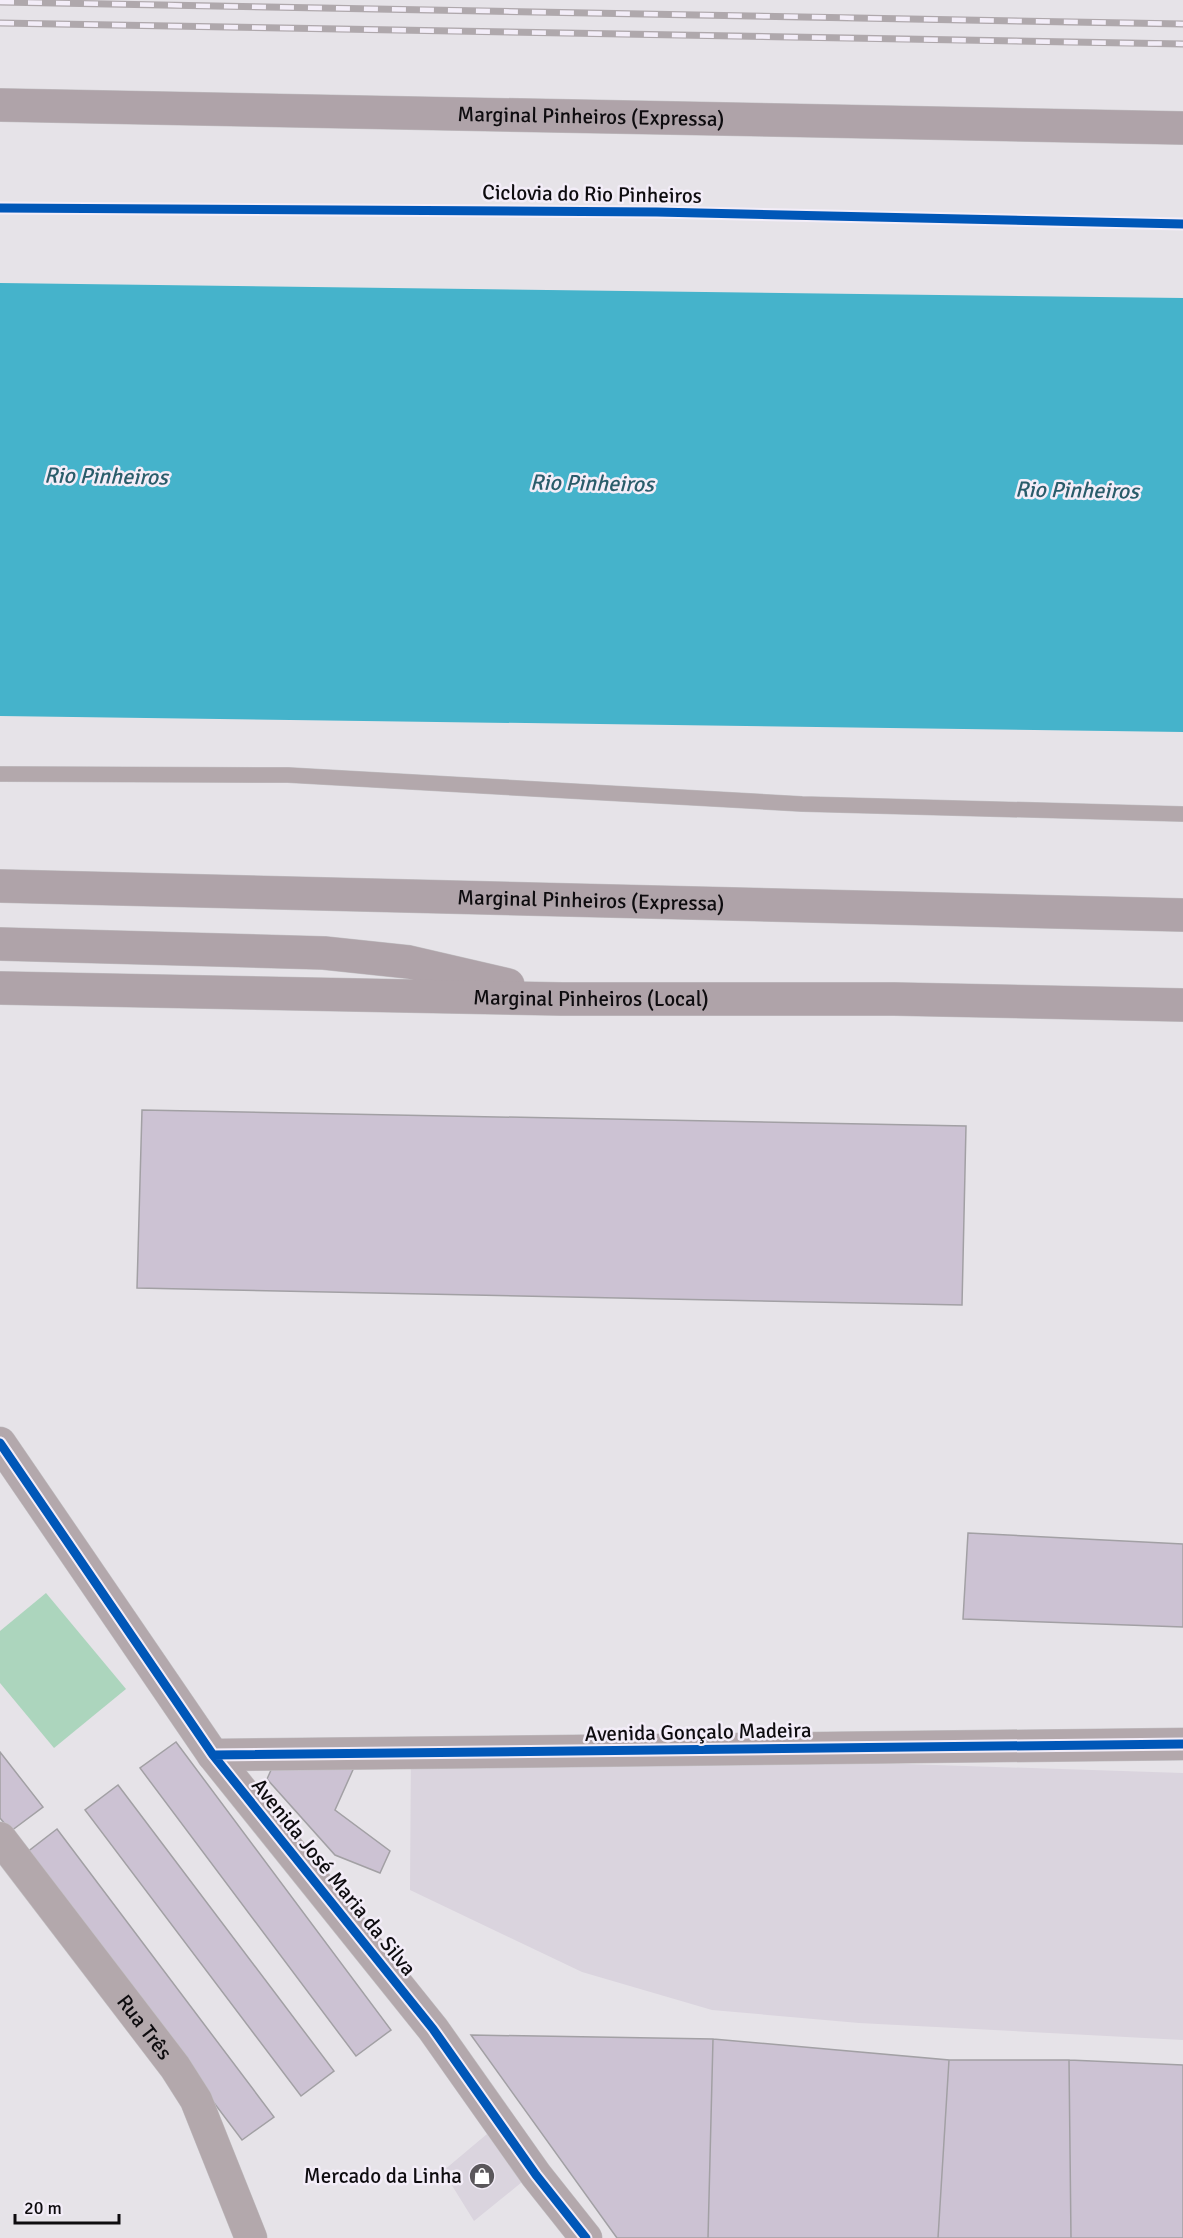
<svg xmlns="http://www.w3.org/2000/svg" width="1183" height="2238" font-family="Signika,sans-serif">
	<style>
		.built { fill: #dad4de }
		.green { fill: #acd5bd }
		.water { fill: #45b3cb }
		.building { fill: #ccc2d3; stroke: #a2a0a4; stroke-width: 1.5 }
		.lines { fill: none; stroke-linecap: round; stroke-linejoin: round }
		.lane-casing { stroke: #c3c1c4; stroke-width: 16 }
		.street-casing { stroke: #c3c1c4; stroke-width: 33 }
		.highway-casing { stroke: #c3c1c4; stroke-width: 34 }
		.lane { stroke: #b3a8ac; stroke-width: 15 }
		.street { stroke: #b3a8ac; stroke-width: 32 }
		.highway { stroke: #afa3a9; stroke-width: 33 }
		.rail-casing { stroke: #afa8ac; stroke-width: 7 }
		.rail { stroke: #f3edf8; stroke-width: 4.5; stroke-dasharray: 14; stroke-linecap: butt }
		.cycleway-casing { stroke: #f3edf8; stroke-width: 13 }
		.cycleway { stroke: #0057b8; stroke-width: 9 }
		.labels { text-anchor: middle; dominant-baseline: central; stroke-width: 5; stroke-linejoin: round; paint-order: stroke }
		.street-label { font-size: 21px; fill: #0e0c0f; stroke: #f3edf8 }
		.poi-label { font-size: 21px; fill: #0e0c0f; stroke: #f3edf8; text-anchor: end }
		.water-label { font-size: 22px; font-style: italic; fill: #295c6a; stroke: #f3edf8 }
	</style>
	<rect width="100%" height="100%" fill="#e6e3e8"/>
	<path class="built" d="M411,1748L1183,1773V2040L859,2023L712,2010L582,1972L410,1890Z
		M487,2134L522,2182L474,2221L443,2171Z"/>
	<path class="green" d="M46,1593L126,1689L54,1748L0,1683V1631Z"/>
	<path class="water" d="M0,283L1183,298V732L0,716Z"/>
	<path class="building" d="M142,1110L966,1126L962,1305L137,1288Z
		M968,1533L1183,1544V1627L963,1619Z
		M176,1742L391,2030L356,2056L140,1768Z
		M0,1752L43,1807L11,1831L0,1818Z
		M276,1759L356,1763L335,1810L390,1851L380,1873L335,1855L267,1779Z
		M118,1785L334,2071L301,2096L85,1810Z
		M57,1829L274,2117L242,2140L26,1853Z
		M471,2035L713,2039L708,2238H617Z
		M713,2039L949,2060L938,2238H708Z
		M949,2060H1069L1071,2238H938Z
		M1069,2060L1183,2065V2238H1071Z"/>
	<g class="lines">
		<g class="lane-casing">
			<path id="lane" d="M0,774L288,775L802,804L1183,814"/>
		</g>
		<g class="street-casing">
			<g id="street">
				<path d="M0,1443L213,1755L433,2029L536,2175L586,2238"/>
				<path d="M213,1755L1183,1744"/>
				<path id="s1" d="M0,1838L175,2067L196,2100L251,2238"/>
			</g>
		</g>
		<g class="highway-casing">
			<g id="highway">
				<path id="s2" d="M0,105L1183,128"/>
				<path id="s3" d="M0,886L1183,915"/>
				<path d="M0,944L324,953L409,962L508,985"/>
				<path id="s4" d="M0,988L562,999H894L1183,1005"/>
			</g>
		</g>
		<use href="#lane" class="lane"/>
		<use href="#street" class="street"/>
		<use href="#highway" class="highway"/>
		<g class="rail-casing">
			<path id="rail" d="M0,2L1183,24
				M0,23L1183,44"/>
		</g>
		<use href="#rail" class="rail"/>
		<g class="cycleway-casing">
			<path id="cycleway" d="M0,208L657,212L1183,224
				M0,1443L213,1755L433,2029L536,2175L586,2238
				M213,1755L1183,1744"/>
		</g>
		<use href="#cycleway" class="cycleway"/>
	</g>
	<defs>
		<g id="shop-disc" transform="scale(1.35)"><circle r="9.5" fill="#5a575b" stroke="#f3edf8"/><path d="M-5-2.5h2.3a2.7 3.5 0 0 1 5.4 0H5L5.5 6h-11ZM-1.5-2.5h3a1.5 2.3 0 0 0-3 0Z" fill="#fff"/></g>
	</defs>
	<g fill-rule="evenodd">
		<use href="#shop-disc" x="482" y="2176"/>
	</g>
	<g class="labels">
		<g class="street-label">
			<text stroke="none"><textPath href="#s2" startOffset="591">Marginal Pinheiros (Expressa)</textPath></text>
			<text transform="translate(592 194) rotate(1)">Ciclovia do Rio Pinheiros</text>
			<text stroke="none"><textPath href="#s3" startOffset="591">Marginal Pinheiros (Expressa)</textPath></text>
			<text stroke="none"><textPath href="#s4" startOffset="591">Marginal Pinheiros (Local)</textPath></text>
			<text transform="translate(698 1732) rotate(-1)">Avenida Gonçalo Madeira</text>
			<text transform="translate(334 1877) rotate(51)">Avenida José Maria da Silva</text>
			<text stroke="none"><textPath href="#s1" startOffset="238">Rua Três</textPath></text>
		</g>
		<g class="poi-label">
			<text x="462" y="2176">Mercado da Linha</text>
		</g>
		<g class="water-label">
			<text transform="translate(106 476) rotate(1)">Rio Pinheiros</text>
			<text transform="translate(592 483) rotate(1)">Rio Pinheiros</text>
			<text transform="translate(1077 490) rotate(1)">Rio Pinheiros</text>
		</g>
	</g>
	<path d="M15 2214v9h104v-9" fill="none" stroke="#0e0c0f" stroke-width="3"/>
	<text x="24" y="2214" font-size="18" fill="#0e0c0f" stroke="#f3edf8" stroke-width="4.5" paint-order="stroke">20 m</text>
</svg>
